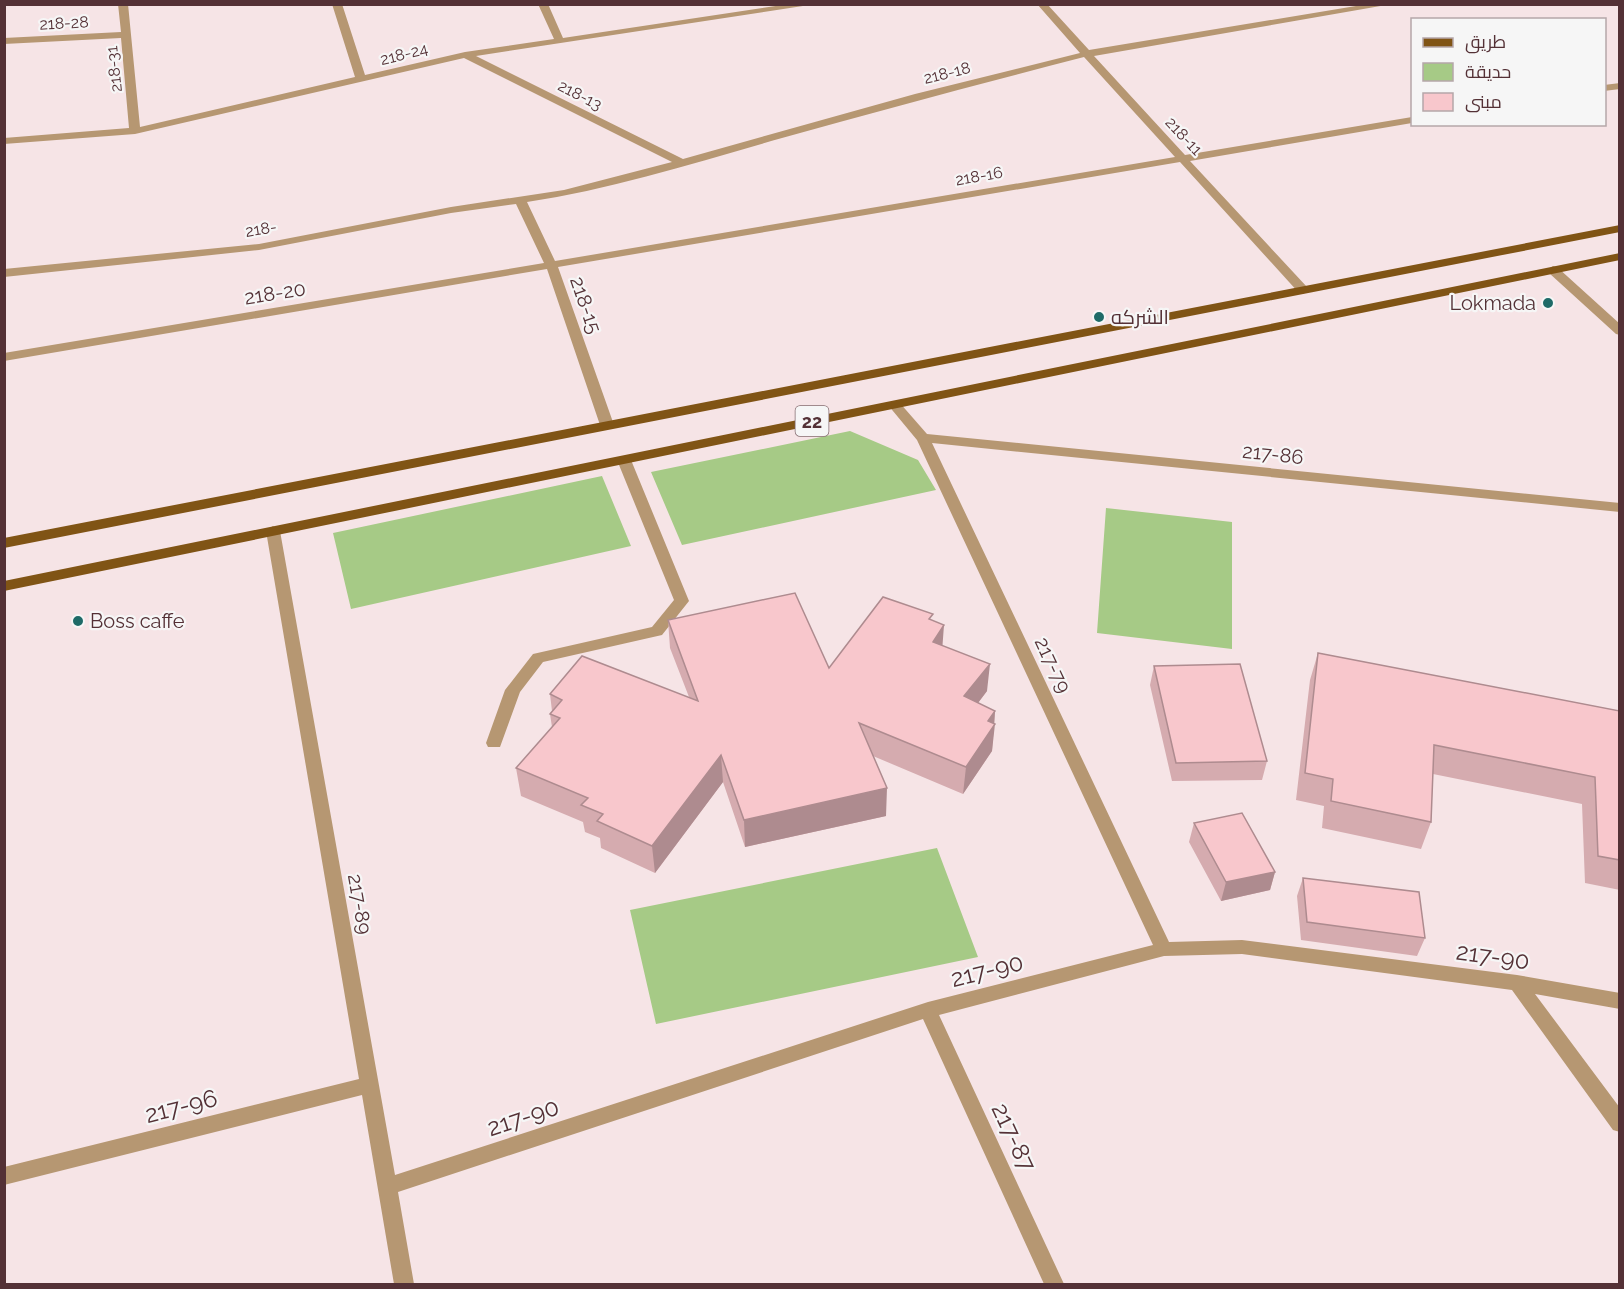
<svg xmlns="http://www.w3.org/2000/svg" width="1624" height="1289" font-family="Raleway,Cairo,sans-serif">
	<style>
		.green { fill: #a6ca86 }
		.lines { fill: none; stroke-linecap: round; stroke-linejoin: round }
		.minor { fill: #b69772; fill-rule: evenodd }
		.major { fill: #805415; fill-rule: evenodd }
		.wall { fill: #d5abaf }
		.shaded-wall { fill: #ae8b8f }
		.building { fill: #f8c7cc; stroke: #ae8b8f; stroke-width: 1.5 }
		.poi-dot { fill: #1e6a67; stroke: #f6f6f6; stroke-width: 2 }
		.labels { text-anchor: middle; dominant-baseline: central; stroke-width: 4.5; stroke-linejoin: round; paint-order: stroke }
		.far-street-label { font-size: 16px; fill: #543136; stroke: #f6f6f6 }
		.shield { fill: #f6f6f6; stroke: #856c70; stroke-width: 1.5 }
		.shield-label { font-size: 18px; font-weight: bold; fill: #543136 }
		.street-label { font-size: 20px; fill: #543136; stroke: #f6f6f6 }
		.poi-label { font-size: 20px; fill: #543136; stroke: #f6f6f6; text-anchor: start }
		.near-street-label { font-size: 24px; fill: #543136; stroke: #f6f6f6 }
	</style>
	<rect width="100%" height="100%" fill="#f6e4e6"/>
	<path class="green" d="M850,431L918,460L936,490L682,545L651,472Z
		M602,476L631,546L351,609L333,533Z
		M1106,508L1232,522V649L1097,633Z
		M937,848L978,957L656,1024L630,910Z"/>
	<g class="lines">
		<path class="minor" d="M118,4H128L140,127L355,77L332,4H342L365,75L465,52L554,39L538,4H548L563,38L789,4H816L476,56L683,159L915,94L1080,53L1037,4H1047L1089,50L1368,4H1392L1094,56L1185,155L1412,117V123L1190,161L1307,287L1309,290L1303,294L1299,293L1180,162L558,267L614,425L607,429L600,425L547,269L4,361V353L544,263L516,204L451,213L259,250L4,277V269L259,244L451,207L564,190L672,162L464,58L135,134L4,144V138L129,128L121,38L4,44V38L121,32ZM1084,57L1175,157L555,261L527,202C613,189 698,162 782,138C882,110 983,83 1084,57Z
			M1620,83V89L1604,91V85Z
			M1553,266L1557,267L1620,324V335L1616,334L1549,273L1547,270Z
			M894,401L899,402L927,434L1620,503V512L932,443L1169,942L1242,940L1517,975L1620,993V1009L1535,994L1620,1108V1132L1613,1130L1512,990L1242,954L1164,956L939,1015L1064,1284H1044L923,1019L398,1192L414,1284H394L362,1095L4,1185V1167L359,1079L266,531L273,526L280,531L395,1175L928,1002L1153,945L917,440L888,405Z
			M624,456L631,460L689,601L662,635L543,662L520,692L500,747H488L486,743L505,690L533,654L652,627L674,600L617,460Z"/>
		<path class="major" d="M1620,225V232L4,548V538Z
			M1620,253V260L4,591V581Z"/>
	</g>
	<path class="wall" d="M668,620L829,668L932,620L942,645L987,691L978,703L995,711L992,751L963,794L873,756L886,816L745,847L723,782L655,873L601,848L600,838L585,832L583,822L521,796L516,768L552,727L550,714L552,711L550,694L689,697L670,648Z
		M1318,653L1620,711V890L1585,883L1582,804L1433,774L1431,822L1421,849L1322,828L1324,806L1296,800L1310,680Z
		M1154,666L1267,761L1262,780L1172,781L1150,685Z
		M1194,823L1275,872L1270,890L1221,901L1189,842Z
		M1303,878L1425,938L1417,956L1301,940L1297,896Z"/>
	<path class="shaded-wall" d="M944,625L942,652L933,642Z
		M990,664L987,691L962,724L964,696Z
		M995,711L994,727L995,724L992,751L963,794L966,767L988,721Z
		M721,755L723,782L655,873L652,846Z
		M887,788L886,816L745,847L744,820Z
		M1275,872L1270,890L1221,901L1226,882Z"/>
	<path class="building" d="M795,593L829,668L883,597L933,614L929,619L944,625L933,642L990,664L964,696L995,711L988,721L995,724L966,767L859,723L887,788L744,820L721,755L652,846L597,821L603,814L581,805L588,798L516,768L560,718L550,714L562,700L550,694L582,656L698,701L668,620Z
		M1318,653L1620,711V860L1598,856L1595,777L1434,745L1431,822L1331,801L1333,779L1305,773Z
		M1240,664L1267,761L1176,763L1154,666Z
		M1242,813L1275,872L1226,882L1194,823Z
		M1303,878L1419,892L1425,938L1307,922Z"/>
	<g class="poi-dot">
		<circle cx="1548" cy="303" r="6"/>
		<circle cx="1099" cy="317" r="6"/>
		<circle cx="78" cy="621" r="6"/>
	</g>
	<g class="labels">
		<g class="far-street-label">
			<text transform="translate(64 23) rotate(-3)">218-28</text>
			<text transform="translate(404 54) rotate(-14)">218-24</text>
			<text transform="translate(114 69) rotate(-96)">218-31</text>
			<text transform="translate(947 73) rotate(-14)">218-18</text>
			<text transform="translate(580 95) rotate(27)">218-13</text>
			<text transform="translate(1184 136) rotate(47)">218-11</text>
			<text transform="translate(979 176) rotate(-10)">218-16</text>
			<text transform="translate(261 229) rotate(-9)">218-</text>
		</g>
		<rect class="shield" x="795.5" y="406" width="33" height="30" rx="4.5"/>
		<g class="shield-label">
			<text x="812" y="421">22</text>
		</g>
		<g class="street-label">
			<text transform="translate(275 293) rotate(-9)">218-20</text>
			<text transform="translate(586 305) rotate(71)">218-15</text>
			<text transform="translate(1273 454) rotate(6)">217-86</text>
			<text transform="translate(1053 665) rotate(65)">217-79</text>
			<text transform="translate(360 904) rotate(80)">217-89</text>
		</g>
		<g class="poi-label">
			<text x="1536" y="303" text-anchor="end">Lokmada</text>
			<text x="1111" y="317">الشركه</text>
			<text x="90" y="621">Boss caffe</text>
		</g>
		<g class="near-street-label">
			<text transform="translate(1493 956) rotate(8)">217-90</text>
			<text transform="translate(987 970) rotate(-14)">217-90</text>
			<text transform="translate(181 1106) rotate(-14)">217-96</text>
			<text transform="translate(523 1117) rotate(-18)">217-90</text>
			<text transform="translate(1014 1137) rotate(65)">217-87</text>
		</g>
	</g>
	<rect width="1624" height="1289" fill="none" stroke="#543136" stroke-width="12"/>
	<rect x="1411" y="18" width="195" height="108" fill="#f6f6f6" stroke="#b5a7a9" stroke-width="1.5"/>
	<rect x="1423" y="38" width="30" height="9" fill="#805415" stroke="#b5a7a9" stroke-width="1.5"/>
	<text x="1465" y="48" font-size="18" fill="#543136">طريق</text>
	<rect x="1423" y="63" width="30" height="18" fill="#a6ca86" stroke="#b5a7a9" stroke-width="1.5"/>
	<text x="1465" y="78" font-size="18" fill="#543136">حديقة</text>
	<rect x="1423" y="93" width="30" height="18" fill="#f8c7cc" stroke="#b5a7a9" stroke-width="1.5"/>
	<text x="1465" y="108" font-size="18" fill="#543136">مبنى</text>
</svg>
